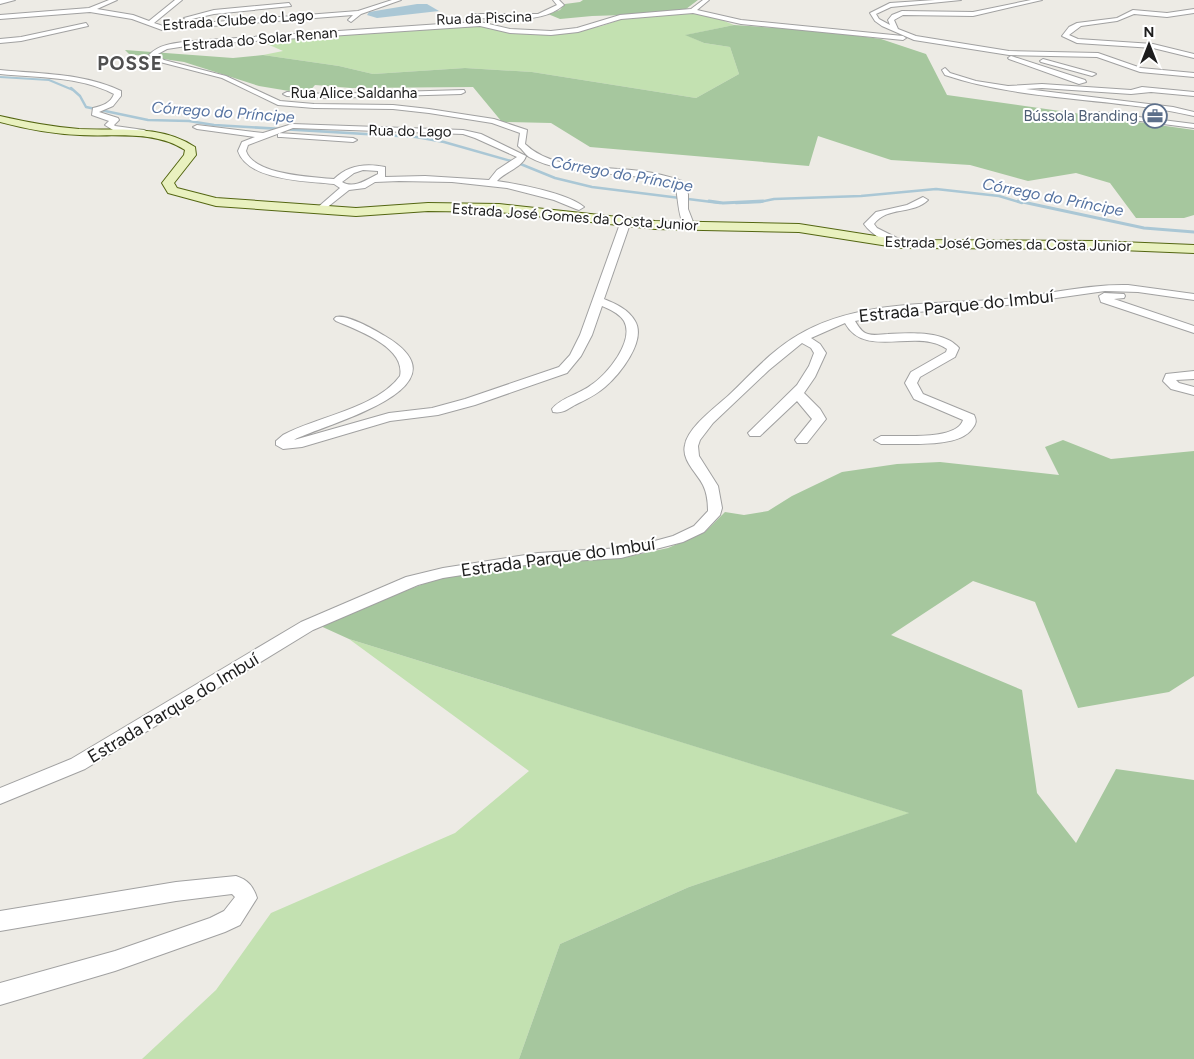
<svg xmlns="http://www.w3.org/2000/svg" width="1194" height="1059" font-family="Figtree,sans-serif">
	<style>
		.grass { fill: #c3e1b1 }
		.forest { fill: #a6c79e }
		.water { fill: #aac7d5 }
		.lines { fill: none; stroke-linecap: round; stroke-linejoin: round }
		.stream-far2 { stroke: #aac7d5; stroke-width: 2 }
		.stream-far1 { stroke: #aac7d5; stroke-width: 2.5 }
		.stream { stroke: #aac7d5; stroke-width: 3 }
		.street-casing { stroke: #a1a1a1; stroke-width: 2 }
		.secondary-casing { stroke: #546612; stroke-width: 2 }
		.street { fill: #fff; fill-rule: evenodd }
		.secondary { fill: #e9f1bf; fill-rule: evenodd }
		.labels { text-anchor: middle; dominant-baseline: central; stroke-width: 4; stroke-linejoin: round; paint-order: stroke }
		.far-street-label { font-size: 15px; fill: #1d1d1d; stroke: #fff }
		.far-service-label { font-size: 15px; fill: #4e5e75; stroke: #fff; text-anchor: end }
		.far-water-label { font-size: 16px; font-style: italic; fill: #5673a1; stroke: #fff }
		.street-label { font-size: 18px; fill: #1d1d1d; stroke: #fff }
		.far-district-label { font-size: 19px; font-weight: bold; letter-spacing: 1px; fill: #505050; stroke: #fff }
	</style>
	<rect width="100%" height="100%" fill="#edebe5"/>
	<path class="grass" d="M692,12L717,18L734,25L686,35L704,43L730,47L739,74L696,98L532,72L465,68L373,74L339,66L263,55L283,51L258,40L483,25L500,31L555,34L602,26L628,17Z
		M349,639L910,813L689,887L560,944L519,1059H142L216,990L271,913L455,833L529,771Z"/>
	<path class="forest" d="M583,0H698L686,9L624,15L592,16L560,19L548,14L560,10L565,4L580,2Z
		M734,25L821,31L881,39L926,54L947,95L1194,130V215L1184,218H1136L1110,183L1076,173L1028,181L970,165L891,160L818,136L809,166L590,147L551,123L502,122L473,87L351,88L315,85L307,94L259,86L184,62L129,54L125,50L233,58L263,55L339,66L373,74L465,68L532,72L696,98L739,74L730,47L704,43L685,35Z
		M1063,440L1111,459L1194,451V676L1169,692L1078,708L1035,602L973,581L891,635L1022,690L1037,793L1076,843L1116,769L1194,780V1059H519L560,944L689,887L909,813L349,639L316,624L453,573L560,557H626L668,548L705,532L725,512L744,515L768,511L792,496L842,472L897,464L940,462L1059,475L1045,447Z"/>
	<path class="water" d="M417,4H427L439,11L377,18L367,15L369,12Z"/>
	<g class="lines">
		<path class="stream-far2" d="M0,77L49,80L73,90"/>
		<path class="stream-far1" d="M71,88L80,96L86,107L148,120L189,121L214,125L416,137L444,142L518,163L555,178L592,187L720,203
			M736,203L760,202L774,199L861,196L936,189L999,196L1022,203"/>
		<path class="stream" d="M709,201L723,203L763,201
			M1018,201L1144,228L1194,232"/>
		<g class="street-casing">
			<path id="street" d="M0,0H15L0,4Z
				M109,0H117L97,9L133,15L149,21L175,0H182L154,23L163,26L358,11L392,0H401L361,14L351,22L348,20L353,15L162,30L132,19L90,12L0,19V15L89,8Z
				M553,0H559L564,5C540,25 503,18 474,18L471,16L474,14H538L557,5Z
				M703,0H709L697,10L741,20L903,36L906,38L903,40L741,24L693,13L621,19L578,32L551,35L510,33L480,26L193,45L167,49L156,55L164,60L226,76L280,101L314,104L393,105L429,109L494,119L527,130L525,144C553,171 604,166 641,171C655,173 668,176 682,181L688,194V209L695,227L690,230C677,225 679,196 675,185C632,169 565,178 529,157C525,154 522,149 518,146L520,133L492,123L429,113L393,109L314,108L278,105L222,78L160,62L149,55C160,43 178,43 193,41L441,24L480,22L510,29L551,31L577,28L620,15L691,9Z
				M935,0H961L891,7L876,14L879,19L890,25L888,20L892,15L902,11L973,12L1031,0H1042L973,16L903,15L894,20L898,29L916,36L1009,51L1098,53L1141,68L1194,73V77L1140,72L1097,57L1009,55L914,40L882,26L875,21L870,13L890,3Z
				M289,3L291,6L214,14L187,20L184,18L214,10Z
				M1194,9V13L1167,17L1134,14L1117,21L1081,26L1069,35L1078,39L1153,44L1194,54V58L1153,48L1077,43L1062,36L1069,27L1077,23L1117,18L1133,10L1167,13Z
				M86,23L88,26L21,41L0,43V39L21,37Z
				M1011,56L1085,80L1086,82L1079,84L1009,59L1008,58Z
				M1043,59L1094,73L1096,74L1092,76L1041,62L1040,61Z
				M945,68L950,73L976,81L1008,86L1042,84L1131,90L1142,87L1194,92V96L1151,92L1131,94L1042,88L1026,89L1173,107L1194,112V116C1112,97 1026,102 945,75L942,70Z
				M0,70C41,74 83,73 121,91V96L113,106L99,112L118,118L119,120L114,125L115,126L144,130L148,132L144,134L113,130L105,125L109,121L92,115L93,108C102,106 111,103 114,94C79,76 39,78 0,74Z
				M464,90L465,92L461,94L327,98L287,96L283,94L287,92L327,94Z
				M1099,112L1194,124V128L1102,116H1099Z
				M292,124L463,130L481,134L526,156C523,167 505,172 497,181C518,184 568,193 584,207L579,210L576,209L554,200L507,188L452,182L399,181L375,182L365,188L349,190L320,213L315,210L317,208L340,188L334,184C307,181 248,181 238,151L242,142L255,137L197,129L193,127L197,125L263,133ZM293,128L463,134L475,138L517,157L497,170L489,180L425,176L385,177V167C366,163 348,165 334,179C312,177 254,175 246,151L248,145ZM363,170L378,171V174C366,180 354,189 342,182L354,173Z
				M278,133L353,138L357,140L353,142L281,137H278Z
				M923,197L928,200C913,215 887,206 874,224L877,228L905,242V246C892,248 871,234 864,224L876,212L907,205Z
				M626,218L631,221L604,299C616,304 628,309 635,321C647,341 619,375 605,387C596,395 585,400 575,405C568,409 562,414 553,412L552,409C560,398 580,394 591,385C607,375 635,341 624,321C619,313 609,309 602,306L592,335L581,356L567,373L475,405L438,415L390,421L302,447L283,449L276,445V441L283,435C316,417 377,408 400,376C406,347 357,330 336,321L334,319L336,317C347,314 375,330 385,336C473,388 327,423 294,440L389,413L432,408L465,399L559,367L570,355L580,335L621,221Z
				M1128,285L1194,294V300L1138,292L1105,291L1007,305L891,314L855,321C858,326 862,333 868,334C874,336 882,334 888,334C909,333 944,330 959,348L955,357L920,377L917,383L923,394L974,415C977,421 976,424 972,429C958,449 904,443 881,444L874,440L881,436C900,435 957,441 963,420L914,399L905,383L911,372L946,352L947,349C917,327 865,360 845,323L811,338L820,344L826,353L815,377L804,393L820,409L826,419L807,443H797L795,440L812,419L797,401L760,436H750L748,433L797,385L809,366L814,353L811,348L802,343L769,370L713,423L700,440L698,446L699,456L718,486L722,508L720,515L704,532L683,542L621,558L538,563L443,578L418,585L313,630L85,769L0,804V788L71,759L301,622L406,577L443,568L538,553L621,548L651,542L673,536L694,526L708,511C708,502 707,493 703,485C697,473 681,460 685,445C688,427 716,407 729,395C751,374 772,350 798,335C859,299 936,305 1005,299C1046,295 1086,284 1128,285Z
				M1104,293L1124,294L1125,296L1124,298L1114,299L1194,326V333L1101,302L1099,296Z
				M1194,371V379L1176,380L1179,383L1194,387V395L1171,389L1163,381L1166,374Z
				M236,876C248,880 253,886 257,898L240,925L225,932L115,971L0,1005V983L115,951L210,918L224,911L235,897L232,894L176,901L0,931V911L176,882Z"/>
		</g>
		<g class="secondary-casing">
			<path id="secondary" d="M0,116C26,122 53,127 79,129C119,131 160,124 195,147L196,155L174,183L177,188L216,198L356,208L428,203L499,204L655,221L799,224L901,240L1096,241L1194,245V253L1096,249L901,248L799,232L655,229L499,212L428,211L356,216L216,206L168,193L162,183L184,155L185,150C154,130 115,137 80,135C53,134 26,129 0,122Z"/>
		</g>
		<use href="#street" class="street"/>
		<use href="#secondary" class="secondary"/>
	</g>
	<defs>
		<g id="office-ring" transform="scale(1.25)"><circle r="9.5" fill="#fff" stroke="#5c6f8a" stroke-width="1.5"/><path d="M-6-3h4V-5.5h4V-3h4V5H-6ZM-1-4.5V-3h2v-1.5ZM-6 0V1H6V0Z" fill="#5c6f8a"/></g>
	</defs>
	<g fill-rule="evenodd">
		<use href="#office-ring" x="1155" y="116"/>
	</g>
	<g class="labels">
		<g class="far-street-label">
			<text transform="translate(484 18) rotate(-2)">Rua da Piscina</text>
			<text transform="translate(238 20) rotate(-4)">Estrada Clube do Lago</text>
			<text transform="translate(260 39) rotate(-5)">Estrada do Solar Renan</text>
			<text x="354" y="93">Rua Alice Saldanha</text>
			<text transform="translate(410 131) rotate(1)">Rua do Lago</text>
			<text transform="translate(575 217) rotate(4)">Estrada José Gomes da Costa Junior</text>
			<text transform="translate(1008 244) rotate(1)">Estrada José Gomes da Costa Junior</text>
		</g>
		<g class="far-service-label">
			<text x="1138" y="116">Bússola Branding</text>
		</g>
		<g class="far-water-label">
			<text transform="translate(223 112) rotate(4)">Córrego do Príncipe</text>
			<text transform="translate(622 174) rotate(10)">Córrego do Príncipe</text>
			<text transform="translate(1053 197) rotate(11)">Córrego do Príncipe</text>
		</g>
		<g class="street-label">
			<text transform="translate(956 306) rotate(-6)">Estrada Parque do Imbuí</text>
			<text transform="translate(558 557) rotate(-8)">Estrada Parque do Imbuí</text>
			<text transform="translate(173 708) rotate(-31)">Estrada Parque do Imbuí</text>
		</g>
		<g class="far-district-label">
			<text x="130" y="63">POSSE</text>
		</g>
	</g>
	<g transform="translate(1149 45)" stroke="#ffffff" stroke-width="4" paint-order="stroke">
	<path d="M0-4L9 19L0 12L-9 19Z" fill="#1d1d1d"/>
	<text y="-8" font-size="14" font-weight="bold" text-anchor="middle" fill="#1d1d1d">N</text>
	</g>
</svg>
